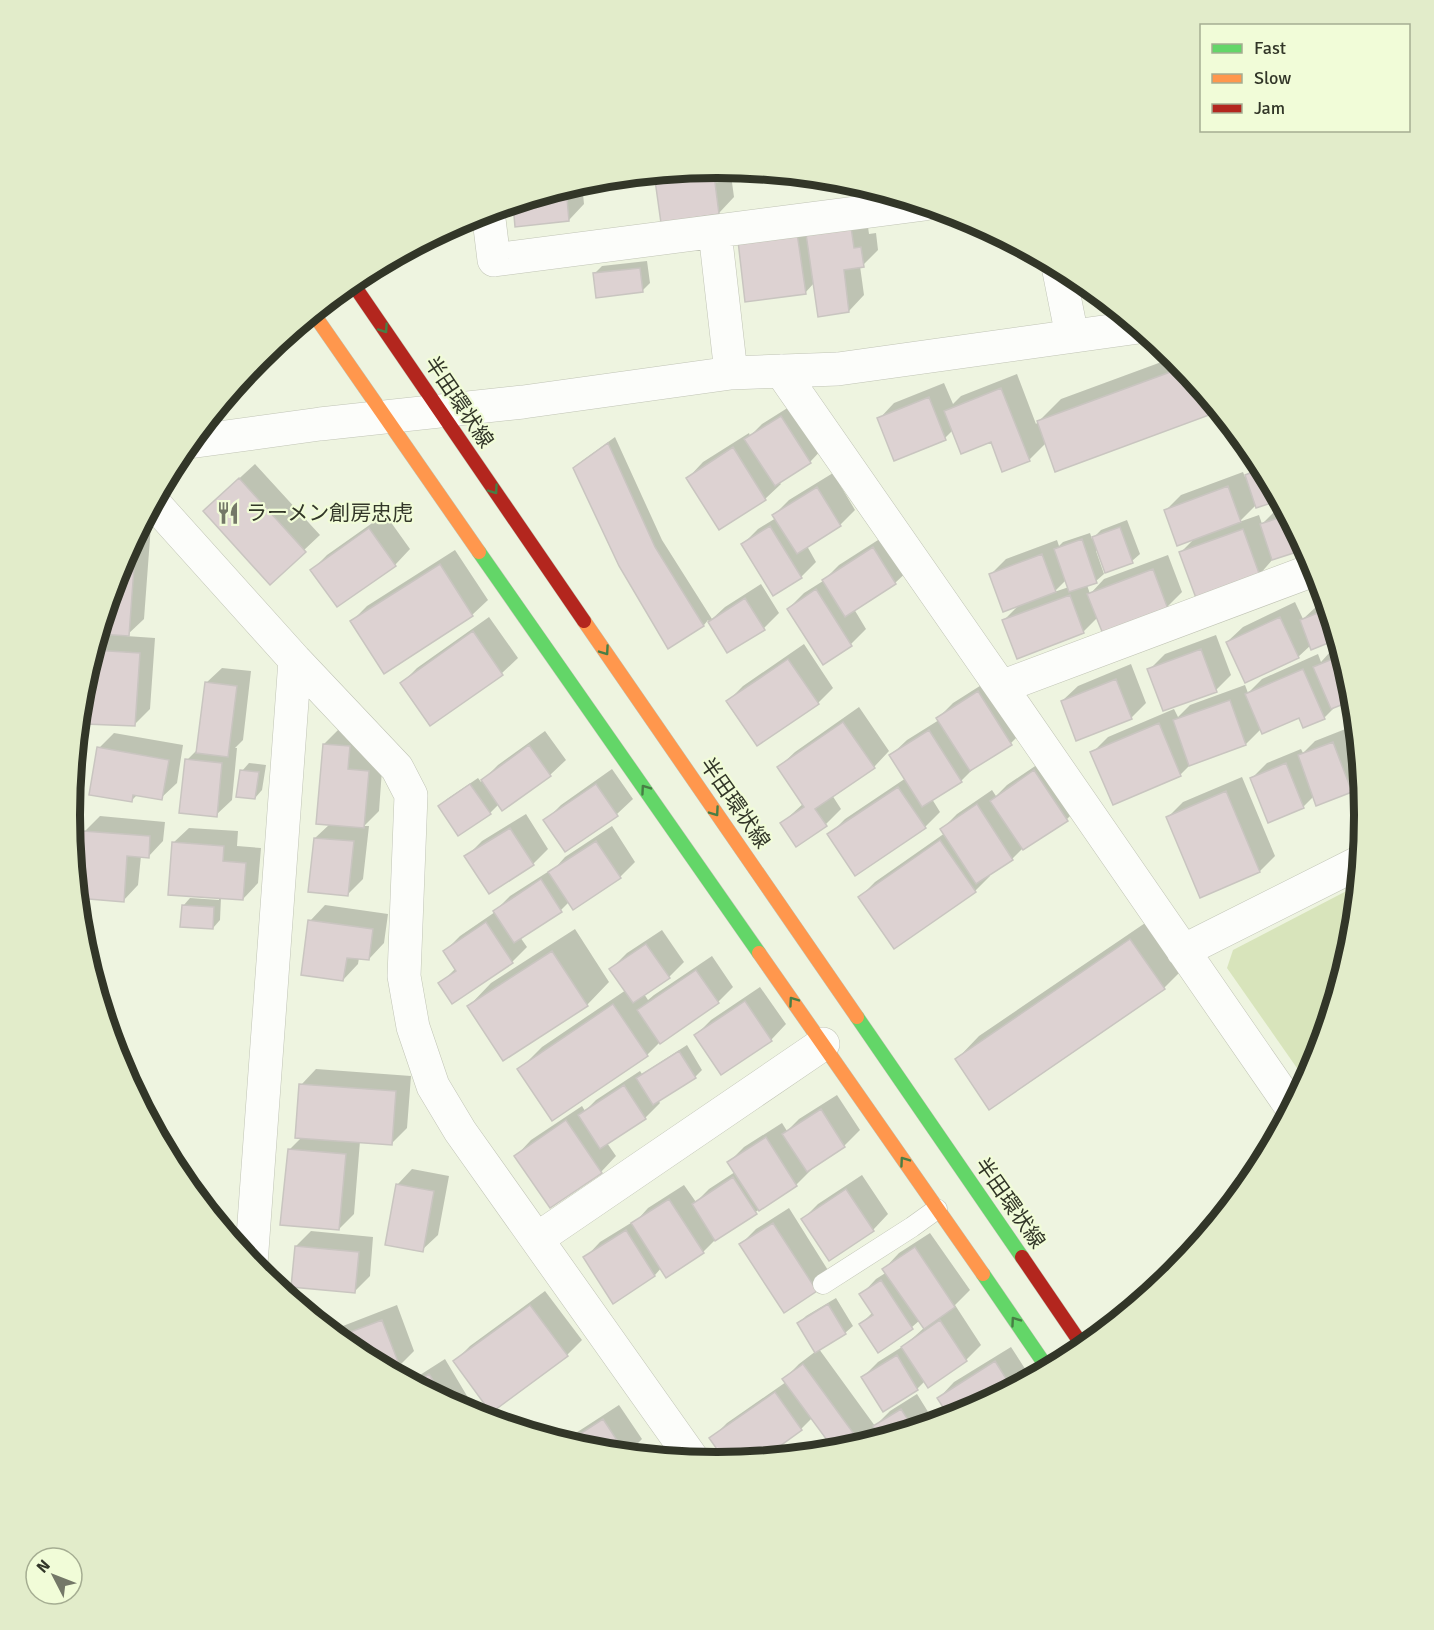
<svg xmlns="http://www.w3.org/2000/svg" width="1434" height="1630" font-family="Signika,'Noto Sans JP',sans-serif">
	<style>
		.green { fill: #d8e4bb }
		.shadow { fill: #0003; fill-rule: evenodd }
		.building { fill: #ddd2d2; stroke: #c9c5c0; stroke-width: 1.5 }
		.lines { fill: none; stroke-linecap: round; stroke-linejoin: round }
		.lane-casing { stroke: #c0c4b5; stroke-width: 21 }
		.street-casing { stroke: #c0c4b5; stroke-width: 34 }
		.fast-casing { stroke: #c0c4b5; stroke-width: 15 }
		.slow-casing { stroke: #c0c4b5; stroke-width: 15 }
		.jam-casing { stroke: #c0c4b5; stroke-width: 15 }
		.lane { stroke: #fcfdfa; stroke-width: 20 }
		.street { stroke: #fcfdfa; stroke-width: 33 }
		.fast { stroke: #63d668; stroke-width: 14 }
		.slow { stroke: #ff974d; stroke-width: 14 }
		.jam { stroke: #b3261e; stroke-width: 14 }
		.oneway { stroke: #487e45 }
		.labels { text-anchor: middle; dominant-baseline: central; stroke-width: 4.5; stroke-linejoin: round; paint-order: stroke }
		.street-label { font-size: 21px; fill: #323628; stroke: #f1fcd8 }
		.poi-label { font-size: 21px; fill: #323628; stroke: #f1fcd8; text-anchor: start }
		.rim { fill: none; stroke: #323628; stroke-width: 8 }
	</style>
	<rect width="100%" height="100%" fill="#eef4e0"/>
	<path class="green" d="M1358,885L1352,942L1316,1063L1306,1081L1227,968L1233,950Z"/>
	<path class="shadow" d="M717,167L730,168L734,197L719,213L656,173Z
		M591,179L582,184L584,204L569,220L516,225L514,203Z
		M866,213L869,234L876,233L878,250L863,265L860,266L864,295L849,311L814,283L805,293L739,242Z
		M466,218L458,226L448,227Z
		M647,261L650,283L642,291L595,273L602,266Z
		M1175,357L1219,410L1046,443L1029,460L992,440L953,430L945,438L879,419L894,403L944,383L953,404L961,396L1017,374L1036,424L1061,399Z
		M797,402L825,446L810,462L779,482L781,484L765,499L688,478L703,462L749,433L750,436L762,424Z
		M615,437L662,540L712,619L725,607L761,584L779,613L764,628L728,651L708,620L704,625L669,647L575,468L582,461Z
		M1260,462L1279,498L1257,504L1239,522L1259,515L1262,524L1277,509L1284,507L1305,547L1274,558L1259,575L1181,552L1195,538L1166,510L1181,495L1243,472L1245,477Z
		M255,464L320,535L270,582L220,496Z
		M833,473L855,510L840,525L807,546L816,562L801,577L743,544L758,529L776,518L774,515L789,500Z
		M385,514L410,549L395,565L312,570L327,555Z
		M1127,520L1140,554L1132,561L1099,550L1096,551L1104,574L1096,581L1087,585L1090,594L1104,579L1168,555L1182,592L1167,607L1098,617L1083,632L1004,620L1021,603L991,574L1006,559L1057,540L1059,546L1063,542L1090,533L1092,539L1101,530ZM1066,580L1069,587L1054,592Z
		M141,525H151L144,619L126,636L155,638L150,709L134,725L87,722L90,659L94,648L109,633L118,567Z
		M889,533L911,568L895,583L854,609L866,629L851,644L823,663L788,609L804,593L823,581L839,565Z
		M455,550L488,600L472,615L352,621L367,606Z
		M1295,602L1303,619L1317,606L1326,602L1337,638L1311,645L1298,657L1227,642L1243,627Z
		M489,617L518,658L502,673L430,724L402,683L417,668Z
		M1216,635L1231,675L1216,690L1149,670L1165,654Z
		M804,644L833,688L818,703L728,701L743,686Z
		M1340,648L1353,689L1324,718L1299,716L1261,729L1246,744L1191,764L1180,775L1092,753L1108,737L1174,709L1178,717L1190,705L1245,685L1248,693L1262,679L1318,654L1321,662L1330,652Z
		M1131,664L1146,703L1131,718L1062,701L1078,686Z
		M222,668L251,671L243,740L235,748H237L232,800L216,815L187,760L198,749L206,683Z
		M994,677L1026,728L1011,743L976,766L961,781L932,799L940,812L925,827L829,835L845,819L906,778L891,755L907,740L939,720L938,718L953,703Z
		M859,707L889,751L874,767L832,795L841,809L826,824L796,844L782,823L804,803L779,767L795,752Z
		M1356,727L1362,781L1351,791L1314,796L1303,807L1251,779L1267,763L1301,749L1303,753L1315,741L1348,728L1350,733Z
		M339,729L383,756L379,811L364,826H369L363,879L348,894L315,838L330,824L324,744Z
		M545,731L566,760L550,775L503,809L499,804L490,813L440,807L447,799L478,778L481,782L498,765Z
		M114,733L183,745L177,783L161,798L138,794L132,800L99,748Z
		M1050,756L1082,804L1067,819L1023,848L1012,859L989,874L990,876L975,891L860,897L875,882L945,833L942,829L957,814L992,790L996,796L1007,785Z
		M249,763L266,765L262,790L255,798L242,771Z
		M612,769L633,799L617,814L566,850L545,821L561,805Z
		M1242,777L1275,856L1260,871L1201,896L1168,817L1183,802Z
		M526,814L548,849L533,864L466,857L482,841Z
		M100,816L165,822L163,841L148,857L141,856L138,885L123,901L85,831Z
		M612,826L635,862L620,877L569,902L561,910L520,937L527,947L512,962L440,984L456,968L445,951L460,936L495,912V911L510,896L557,866L565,857Z
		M189,828L238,831L237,846L261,848L258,883L243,899L221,897L220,920L213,928L183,906L190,898L219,900V897L173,843Z
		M325,905L388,914L384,943L369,959L359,958L358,964L343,980L310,921Z
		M1154,917L1187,965L1164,988L990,1108L957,1059L979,1036Z
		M575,929L609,982L587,1005L469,1006L491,983Z
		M662,930L684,962L669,977L644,994L648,1000L654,995L712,956L733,987L718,1002L660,1042L647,1055L519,1070L542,1047L626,990L611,969L627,953Z
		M760,987L786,1024L771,1040L696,1035L711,1020Z
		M687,1045L702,1070L695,1077L658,1100L660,1103L645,1118L607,1143L616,1156L601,1172L516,1156L531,1140L582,1106L585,1111L596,1100L640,1071L642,1074Z
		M316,1069L411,1076L407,1128L392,1143L360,1141L354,1214L339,1229L289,1150L302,1137L301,1085Z
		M837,1095L860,1130L844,1146L811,1168L812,1169L796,1185L718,1237L703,1252L662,1267L655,1275L614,1301L585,1258L600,1242L639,1218L648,1208L684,1185L696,1202L709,1189L735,1172L729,1162L744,1147L782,1123L787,1131L799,1119Z
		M412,1169L449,1176L438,1235L422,1250L397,1185Z
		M862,1175L888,1214L873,1230L803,1219L818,1204Z
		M789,1208L831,1275L816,1290L741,1244L756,1229Z
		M311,1231L373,1237L370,1276L355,1291L296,1246Z
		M930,1233L970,1290L955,1305L981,1345L966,1360L925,1381L917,1389L883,1410L863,1377L878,1362L905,1345L925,1327L920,1320L912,1327L878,1351L861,1324L873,1312L861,1295L876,1279L887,1272L884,1269L899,1253Z
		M545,1291L582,1340L567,1355L455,1361L470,1346Z
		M836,1298L853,1326L845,1333L819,1349L875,1426L890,1411L917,1394L935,1423L883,1439L880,1433L870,1442L837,1451L812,1418L801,1429L759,1459L728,1462L711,1439L727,1423L786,1382L784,1379L799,1364L816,1351L799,1323L806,1316Z
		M397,1305L414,1351L399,1366L388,1370L357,1354L330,1331Z
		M1011,1347L1031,1378L965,1414L952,1418L939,1398L954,1382Z
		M445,1359L473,1406L466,1412L409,1382Z
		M619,1405L642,1439L627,1454L590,1450L562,1442Z"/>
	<path class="building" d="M713,167L719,214L661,223L654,173Z
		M641,174L580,186V183L591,179Z
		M566,187L569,221L515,227L513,203Z
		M851,227L854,248L861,247L864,267L844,270L849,312L818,317L806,234Z
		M797,233L806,294L745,302L738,241Z
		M640,268L643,292L596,298L593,273Z
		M1184,367L1220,411L1055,472L1037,421Z
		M1001,388L1030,461L1002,472L991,442L961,454L944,411Z
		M929,397L946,440L894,461L877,418Z
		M781,416L811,463L775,486L744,439Z
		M608,443L655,547L704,626L668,649L619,566L573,468Z
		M733,447L766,500L719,530L686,478Z
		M1263,468L1280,500L1256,508L1245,475Z
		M239,478L306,552L270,585L203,511Z
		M1228,486L1241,522L1177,546L1164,510Z
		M817,487L841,526L797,554L772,515Z
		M1288,515L1306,549L1272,560L1260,524Z
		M770,526L802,578L773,596L741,544Z
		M1120,527L1133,563L1105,573L1092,537Z
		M369,528L396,566L337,607L310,570Z
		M1243,529L1260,576L1196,598L1179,552Z
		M1082,539L1097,583L1069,592L1054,549Z
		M133,540H136L129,636L98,634L118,567Z
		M873,547L896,584L845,617L822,580Z
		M1042,554L1056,592L1003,612L989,574Z
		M440,564L473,616L384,674L350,621Z
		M1153,569L1168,609L1103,634L1087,594Z
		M816,589L852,646L823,665L787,609Z
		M1070,595L1084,633L1017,659L1002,620Z
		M745,598L765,630L727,653L708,622Z
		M1328,609L1338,639L1311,650L1300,620Z
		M1280,617L1299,658L1245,683L1226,642Z
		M473,631L503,675L430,726L400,683Z
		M1201,649L1217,692L1163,711L1147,669Z
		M93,650L140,653L135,726L85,724L89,665Z
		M1342,655L1353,689L1354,700L1331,709L1313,667Z
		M788,659L819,704L757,746L726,701Z
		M1303,669L1325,719L1303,728L1299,718L1262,734L1245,694Z
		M1116,679L1132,719L1076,741L1061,701Z
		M205,682L237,686L228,757L196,753Z
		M978,691L1012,745L970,771L936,718Z
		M1230,700L1246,745L1189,766L1173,720Z
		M843,722L875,768L815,809L827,826L796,847L780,823L804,807L777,767Z
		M1159,723L1181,776L1113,805L1090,752Z
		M1357,729L1360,760L1348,732Z
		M929,730L962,782L922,807L889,755Z
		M1333,742L1352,792L1316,806L1298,755Z
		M323,744L350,746L348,769L369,771L364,828L316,824Z
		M529,745L551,776L502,811L481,780Z
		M97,747L169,760L162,800L133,795L132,802L89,795Z
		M185,759L222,763L217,817L179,813Z
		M1286,763L1304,808L1268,823L1250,778Z
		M240,770L259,772L255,799L236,797Z
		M1034,770L1068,821L1023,850L990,801Z
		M470,784L491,814L458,836L438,806Z
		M596,784L618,816L565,852L543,820Z
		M898,787L926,828L855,876L827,834Z
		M1226,791L1260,872L1200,898L1166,817Z
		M977,804L1013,860L976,884L940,829Z
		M510,828L534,865L489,894L464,856Z
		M83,831L150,836L149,858L127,856L124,902L77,898Z
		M314,838L354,841L348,896L308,892Z
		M940,840L976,892L894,949L858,897Z
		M596,841L621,878L573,910L548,872Z
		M172,842L224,846L223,861L246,863L243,900L168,895Z
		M541,879L562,912L514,943L493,911Z
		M182,905L214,907L213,929L180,927Z
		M308,920L373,929L369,960L347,958L343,981L301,975Z
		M486,922L513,963L452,1004L438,983L456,971L443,951Z
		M1130,939L1165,989L989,1110L955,1059Z
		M646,944L670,978L633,1003L609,969Z
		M552,951L588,1006L503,1061L467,1006Z
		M696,970L719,1003L660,1044L637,1010Z
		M745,1001L772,1041L721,1075L694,1035Z
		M613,1004L648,1056L552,1121L517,1069Z
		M679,1051L696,1078L653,1105L636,1078Z
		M299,1084L396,1091L392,1145L295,1138Z
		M624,1085L646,1119L600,1149L578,1115Z
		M821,1109L845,1147L807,1172L782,1134Z
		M566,1120L602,1173L550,1208L514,1156Z
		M766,1137L797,1186L759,1211L727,1162Z
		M288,1149L346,1154L339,1230L280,1225Z
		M733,1177L757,1214L715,1241L692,1204Z
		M396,1184L434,1191L423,1252L385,1245Z
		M846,1189L874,1231L829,1261L801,1219Z
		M669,1199L704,1253L666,1278L631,1223Z
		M773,1223L817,1291L784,1313L739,1244Z
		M626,1230L655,1276L613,1304L583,1257Z
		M295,1246L359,1252L355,1293L291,1287Z
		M915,1247L955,1307L924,1329L882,1269Z
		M881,1280L913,1329L878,1353L859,1324L873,1315L859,1294Z
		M828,1304L846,1334L815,1353L797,1323Z
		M530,1305L568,1356L491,1413L453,1361Z
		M382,1320L400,1367L390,1371L357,1354L337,1337Z
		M940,1320L967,1361L928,1388L901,1347Z
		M897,1355L918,1390L883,1412L861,1377Z
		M995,1361L1012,1388L965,1414L950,1418L937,1398Z
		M803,1364L862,1445L835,1451L782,1379Z
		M429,1374L446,1401L413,1384Z
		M775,1392L802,1430L762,1459L726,1462L709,1438Z
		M901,1409L914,1429L881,1439L873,1426Z
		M603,1419L626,1454L590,1450L566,1443Z"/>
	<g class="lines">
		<g class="lane-casing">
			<path id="lane" d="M823,1284L912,1227L937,1209"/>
		</g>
		<g class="street-casing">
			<path id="street" d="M488,211L494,260L925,204
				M715,232L731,373
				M1058,266L1072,336
				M781,371L1001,687L1292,1108
				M189,442L320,424L523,402L731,373L838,369L1139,327
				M153,502L295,660L397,768L411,795L404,976L413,1027L433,1086L460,1131L694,1461
				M1001,687L1316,569
				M1183,951L1360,862
				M537,1239L823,1044
				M251,1264L295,660"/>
		</g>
		<g class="fast-casing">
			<path id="fast" d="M479,552L759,953
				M857,1017L1022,1257
				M983,1274L1048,1369"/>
		</g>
		<g class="slow-casing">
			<path id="slow" d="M313,313L479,552
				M584,621L857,1017
				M759,953L983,1274"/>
		</g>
		<g class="jam-casing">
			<path id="jam" d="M351,281L584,621
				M1022,1257L1084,1348"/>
		</g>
		<use href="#lane" class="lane"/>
		<use href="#street" class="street"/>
		<use href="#fast" class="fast"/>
		<use href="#slow" class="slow"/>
		<use href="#jam" class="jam"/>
	</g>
	<defs><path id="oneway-chevron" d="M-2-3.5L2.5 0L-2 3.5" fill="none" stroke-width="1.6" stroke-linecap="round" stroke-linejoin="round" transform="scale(1.5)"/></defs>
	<g class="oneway">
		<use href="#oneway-chevron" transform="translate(384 329) rotate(56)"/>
		<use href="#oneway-chevron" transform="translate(494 490) rotate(55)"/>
		<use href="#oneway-chevron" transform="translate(605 651) rotate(55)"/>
		<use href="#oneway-chevron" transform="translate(645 789) rotate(-125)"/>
		<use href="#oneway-chevron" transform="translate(715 812) rotate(55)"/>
		<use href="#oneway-chevron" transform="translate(793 1001) rotate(-125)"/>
		<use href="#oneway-chevron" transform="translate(904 1161) rotate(-125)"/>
		<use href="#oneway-chevron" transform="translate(1015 1321) rotate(-125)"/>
	</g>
	<defs>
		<g id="restaurant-bare" transform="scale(1.8)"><path d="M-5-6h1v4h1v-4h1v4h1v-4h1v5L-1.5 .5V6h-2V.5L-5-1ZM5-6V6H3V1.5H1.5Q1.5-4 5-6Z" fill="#747868" stroke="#f1fcd8" stroke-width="2.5" paint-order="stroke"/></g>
	</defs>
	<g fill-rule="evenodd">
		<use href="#restaurant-bare" x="228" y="513"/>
	</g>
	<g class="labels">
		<g class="street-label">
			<text transform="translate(459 402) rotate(56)">半田環状線</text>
			<text transform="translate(735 803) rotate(55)">半田環状線</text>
			<text transform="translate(1010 1203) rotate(55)">半田環状線</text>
		</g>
		<g class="poi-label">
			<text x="246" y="513">ラーメン創房忠虎</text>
		</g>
	</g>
	<path d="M0 0H1434V1630H0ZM80 815a637 637 0 1 1 1274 0a637 637 0 1 1-1274 0Z" fill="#e2ecca" fill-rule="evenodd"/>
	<path class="rim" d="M80 815a637 637 0 1 1 1274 0a637 637 0 1 1-1274 0Z"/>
	<rect x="1200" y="24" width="210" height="108" fill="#f1fcd8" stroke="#a5ad92" stroke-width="1.5"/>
	<rect x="1212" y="44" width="30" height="9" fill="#63d668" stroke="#a5ad92" stroke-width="1.5"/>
	<text x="1254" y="54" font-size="18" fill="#323628">Fast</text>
	<rect x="1212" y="74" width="30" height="9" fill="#ff974d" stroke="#a5ad92" stroke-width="1.5"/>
	<text x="1254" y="84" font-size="18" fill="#323628">Slow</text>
	<rect x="1212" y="104" width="30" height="9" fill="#b3261e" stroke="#a5ad92" stroke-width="1.5"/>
	<text x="1254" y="114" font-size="18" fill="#323628">Jam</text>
	<g transform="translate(54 1576) rotate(312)"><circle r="28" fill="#f1fcd8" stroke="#a5ad92" stroke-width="1.5"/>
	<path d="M0-4.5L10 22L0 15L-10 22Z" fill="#747868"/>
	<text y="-9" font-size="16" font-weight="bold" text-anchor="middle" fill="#323628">N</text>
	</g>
</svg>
